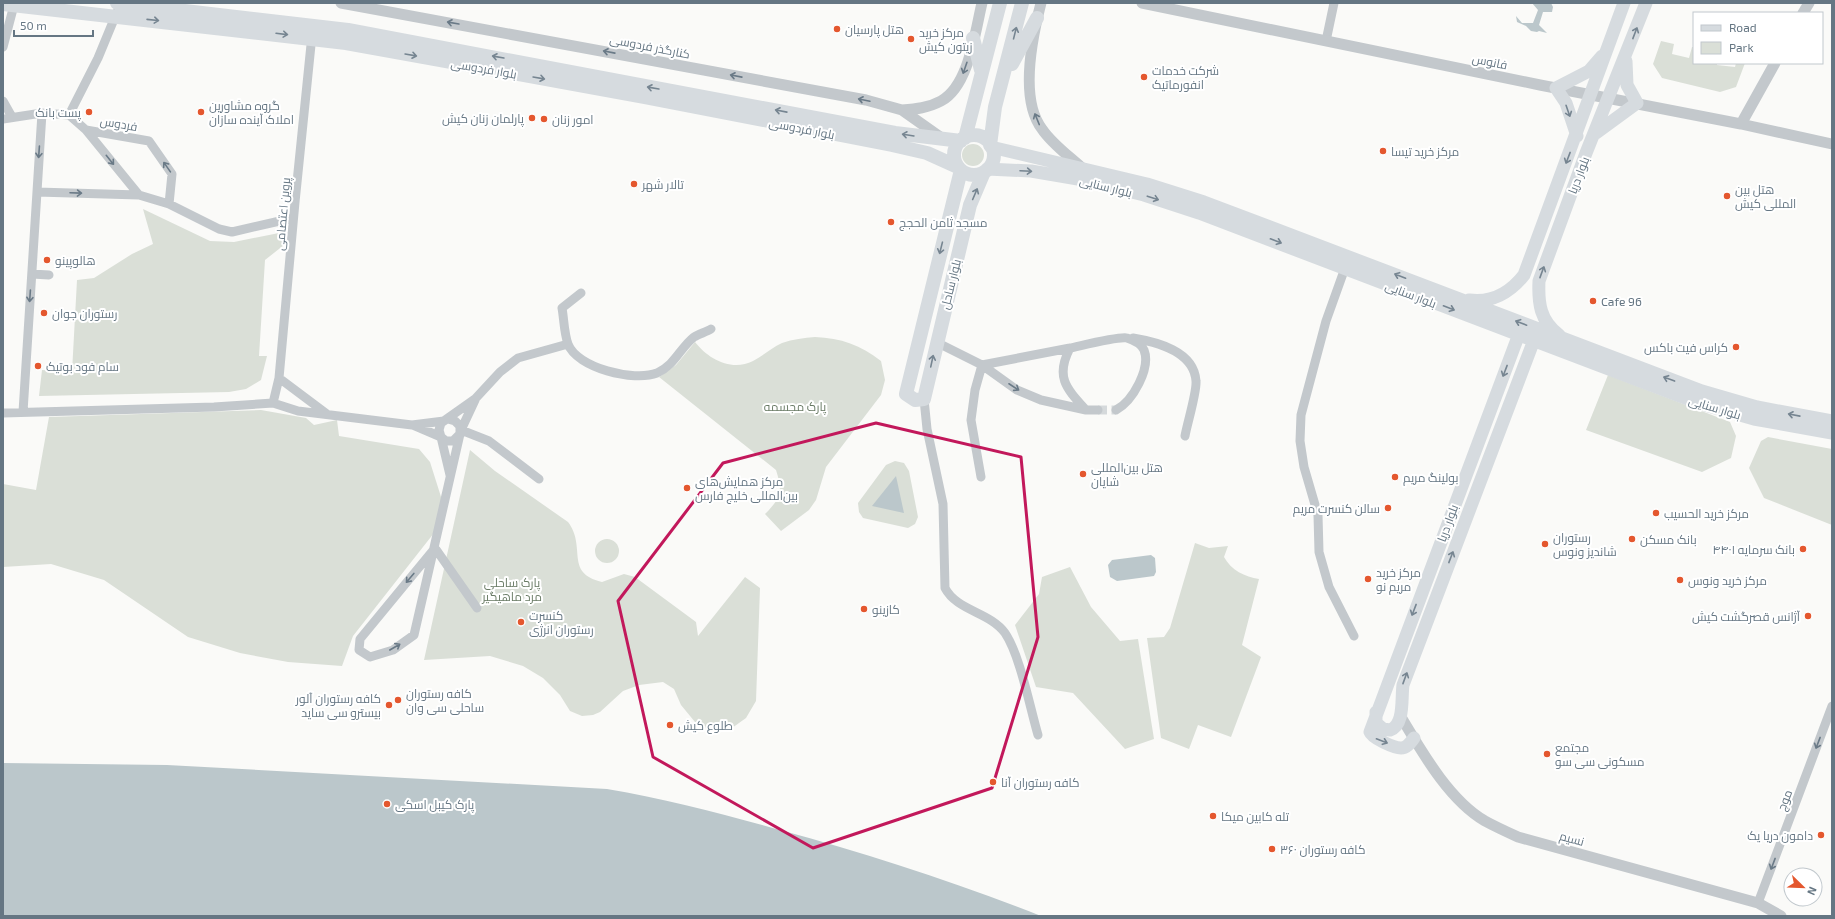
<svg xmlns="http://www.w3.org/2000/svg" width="1835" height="919" font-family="'Exo 2',Cairo,sans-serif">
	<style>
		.green { fill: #dadfd7 }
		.water { fill: #bbc7cb }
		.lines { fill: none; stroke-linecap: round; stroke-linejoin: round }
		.minor-tunnel { stroke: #d5d9db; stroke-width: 9; stroke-dasharray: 9 4.5; stroke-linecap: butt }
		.minor { stroke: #c3c8cc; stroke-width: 9 }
		.tertiary { stroke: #c3c8cc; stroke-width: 11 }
		.secondary { stroke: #d6dbdf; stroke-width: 13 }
		.primary { stroke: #d6dbdf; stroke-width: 14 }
		.oneway { stroke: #768591 }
		.oneway2 { stroke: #6a7a87 }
		.marked { fill: none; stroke: #c2185b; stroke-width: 3; stroke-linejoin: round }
		.poi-dot { fill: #e4572e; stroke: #fff; stroke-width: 1.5 }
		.labels { text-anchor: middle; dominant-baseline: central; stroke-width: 4; stroke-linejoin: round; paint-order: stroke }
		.poi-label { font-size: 12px; fill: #657683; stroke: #fff; text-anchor: start }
		.street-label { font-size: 12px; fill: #657683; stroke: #fff }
		.park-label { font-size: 12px; fill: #687a64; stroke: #fff }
	</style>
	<rect width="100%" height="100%" fill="#fafaf8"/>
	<path class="green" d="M1661,41L1674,44L1672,54L1689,58L1692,47H1694V63H1717V65L1735,67L1736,63H1745L1736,87L1720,92L1662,78L1653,64Z
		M962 155a11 11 0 1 1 22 0a11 11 0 1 1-22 0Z
		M143,209L210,241L234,242L284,232V245L265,260L259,356H267L261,380L246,389L229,392L39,396L42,370L72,372L77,280L94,278L132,254L153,244Z
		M815,337C841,338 861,345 881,361L885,380L881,395L826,467L816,500L809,510L781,531L765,514C781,498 783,492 776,470L659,377L676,365L695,342C708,359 732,372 753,361C763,356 771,348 782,343C793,339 804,338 815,337Z
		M1608,375L1730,422L1736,436L1731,458L1702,472L1586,430Z
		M261,410L306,418L314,425L337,420L339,436L419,449L430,462L442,500L434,533L353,636L342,666L288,662L240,653L188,637L104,580L51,564L3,567V484L36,490L49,417Z
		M1768,437L1832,449V525L1764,498L1749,468L1761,441Z
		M470,450L495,471L568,522C587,547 564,573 602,582L624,574L635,577L696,622L698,636L745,577L760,588L756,701L746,718L732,728L716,730L703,727L695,722L681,705L674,689L663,682L639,685L623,691L600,712L593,715L582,716L570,711L560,695L543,678L523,666L490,656L424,660Z
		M895,461L904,463L909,471L918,517L915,524L908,528L863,518L859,512L858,503L886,465Z
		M595 551a12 12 0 1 1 24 0a12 12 0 1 1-24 0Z
		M1195,543L1209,548L1228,546L1224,557C1231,570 1245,577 1259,579L1242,645L1261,657L1231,737L1198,725L1189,749L1161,738L1147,638L1164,637L1170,628Z
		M1070,567L1091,607L1120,641L1138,639L1154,739L1125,749L1073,693L1036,687L1015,625L1039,594L1042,577Z"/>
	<path class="water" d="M1532,3H1551L1553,7L1552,12H1543L1539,25L1547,33L1539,31L1537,32L1531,31L1526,26L1517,22L1516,16L1522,23H1533L1538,10Z
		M896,476L904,513L872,506Z
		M1151,555L1155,558L1156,572L1154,576L1117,581L1110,577L1108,565L1112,560Z
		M3,763L167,765L607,789C666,799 722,814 780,830C868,854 955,882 1041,916H3Z"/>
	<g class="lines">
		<path class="minor-tunnel" d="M1098,410H1116"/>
		<path class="minor" d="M1326,41L1334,3
			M3,47L14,5
			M3,101L12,117
			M69,115L98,58L117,12
			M3,119L42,113L69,115L86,130L139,195L169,204L219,229L232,232L293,218
			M86,130L149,141L172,174L169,204
			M37,192L139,195
			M1345,268L1326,321L1301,415L1300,441L1304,467L1318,515L1319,552L1329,587L1354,636
			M32,274L49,275
			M581,293L562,308C564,319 564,333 568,344C577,368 634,382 657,373C675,365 680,348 694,337C699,334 706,332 711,329
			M1133,338C1157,342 1194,351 1196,381C1197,392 1187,424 1185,436
			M936,342L982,365L1017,390L1041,400L1086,410
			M982,365L1070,348
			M279,378L327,414
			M924,399L927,429L943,504L945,588C957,611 990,612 1005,633C1020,655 1030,708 1038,735
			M475,400L461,430L489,441L539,479
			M273,403L279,378L295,202L312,35
			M1098,410H1086C1066,388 1055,377 1070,348C1080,346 1119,336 1127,338C1133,340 1141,343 1144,350C1151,368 1133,401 1116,410
			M23,412L42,113
			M3,413L214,407L273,403L298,411L412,425L444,421
			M448,419L455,421L460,426V434L453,441H446L441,437L439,430L441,423L475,399L500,372L518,358L568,344
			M413,425L441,437L450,475
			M981,477L971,420L975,390L982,365
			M435,548L360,639L359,650L370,657L393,650L414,635L460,434
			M435,548L477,608
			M1758,903L1832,706"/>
		<path class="tertiary" d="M341,3L866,100L902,110L943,139
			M1041,3C1032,38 1019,99 1042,129C1052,144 1069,156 1082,168
			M1142,3L1540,85L1741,124L1832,144
			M1803,13L1809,3
			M902,110C916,109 928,108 941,101C969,86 975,32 982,3
			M1741,124L1775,63
			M1401,717C1422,752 1449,800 1485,821C1496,827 1507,832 1518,837L1758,903L1781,916"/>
		<path class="secondary" d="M1596,133L1637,103L1627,85L1626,61
			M1577,136L1566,103L1556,88L1589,71L1602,56
			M991,147L1147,184L1204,202L1702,391L1757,407L1832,421
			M987,169L1031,171L1078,179L1144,195L1199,213L1698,403L1754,419L1832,433
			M1469,300C1491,303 1510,293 1524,275L1624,3
			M1559,335C1540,321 1538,303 1539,281L1586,153L1646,3
			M1376,712V723L1383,729L1390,730C1405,725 1401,698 1403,685L1534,340
			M1414,738C1410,743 1407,748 1401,748C1394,748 1372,738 1370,732L1519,334"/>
		<path class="primary" d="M117,3L348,30L895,133L961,141
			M3,4L346,43L645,97L892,145L927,153L958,167
			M973,38L981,70
			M1012,64L1037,18
			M954 155a20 20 0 1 1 40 0a20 20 0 1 1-40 0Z
			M965,138L1000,3
			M990,145L995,107L1022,3
			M961,170L906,394L915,400L924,399L970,205L984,172"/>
	</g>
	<defs><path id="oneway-shaft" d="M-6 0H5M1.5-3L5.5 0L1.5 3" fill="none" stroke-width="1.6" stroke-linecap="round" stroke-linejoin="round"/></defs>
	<g class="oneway">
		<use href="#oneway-shaft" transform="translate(153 20) rotate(6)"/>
		<use href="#oneway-shaft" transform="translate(1015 33) rotate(-76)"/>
		<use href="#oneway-shaft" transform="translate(1635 33) rotate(-69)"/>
		<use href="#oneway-shaft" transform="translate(282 34) rotate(7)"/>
		<use href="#oneway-shaft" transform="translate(411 55) rotate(10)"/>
		<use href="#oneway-shaft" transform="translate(498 57) rotate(-170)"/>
		<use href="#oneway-shaft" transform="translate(539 78) rotate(10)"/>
		<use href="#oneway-shaft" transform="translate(653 88) rotate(-170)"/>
		<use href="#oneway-shaft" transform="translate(781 111) rotate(-169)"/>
		<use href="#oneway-shaft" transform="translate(1568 111) rotate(71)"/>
		<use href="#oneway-shaft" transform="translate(908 135) rotate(-171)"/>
		<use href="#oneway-shaft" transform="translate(1568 158) rotate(111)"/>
		<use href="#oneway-shaft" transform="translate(1026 171) rotate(3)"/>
		<use href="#oneway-shaft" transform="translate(975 194) rotate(-67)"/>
		<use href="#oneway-shaft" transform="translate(1153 198) rotate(18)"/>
		<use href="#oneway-shaft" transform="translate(1276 241) rotate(21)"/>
		<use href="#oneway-shaft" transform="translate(941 248) rotate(104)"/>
		<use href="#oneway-shaft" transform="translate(1542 272) rotate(-70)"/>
		<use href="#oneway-shaft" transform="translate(1400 276) rotate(-159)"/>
		<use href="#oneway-shaft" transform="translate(1449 308) rotate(21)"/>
		<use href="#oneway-shaft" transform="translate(1521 323) rotate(-159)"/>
		<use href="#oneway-shaft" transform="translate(932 361) rotate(-78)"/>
		<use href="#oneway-shaft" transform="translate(1505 371) rotate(111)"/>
		<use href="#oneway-shaft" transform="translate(1669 379) rotate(-160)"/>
		<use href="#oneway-shaft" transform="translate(1794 415) rotate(-169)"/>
		<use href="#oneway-shaft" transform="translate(1451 557) rotate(-69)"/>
		<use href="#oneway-shaft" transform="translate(1414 610) rotate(111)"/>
		<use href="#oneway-shaft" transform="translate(1405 678) rotate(-70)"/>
		<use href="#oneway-shaft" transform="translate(1382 741) rotate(21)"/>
	</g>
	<g class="oneway2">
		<use href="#oneway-shaft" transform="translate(453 23) rotate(-170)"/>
		<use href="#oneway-shaft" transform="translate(609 52) rotate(-169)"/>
		<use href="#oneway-shaft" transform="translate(965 68) rotate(109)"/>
		<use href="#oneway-shaft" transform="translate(736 76) rotate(-169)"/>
		<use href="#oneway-shaft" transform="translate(864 100) rotate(-168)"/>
		<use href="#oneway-shaft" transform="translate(1037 119) rotate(-112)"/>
		<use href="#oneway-shaft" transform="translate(39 152) rotate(94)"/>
		<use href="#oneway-shaft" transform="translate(110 160) rotate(51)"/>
		<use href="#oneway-shaft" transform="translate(167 167) rotate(-125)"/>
		<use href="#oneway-shaft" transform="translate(76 193) rotate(2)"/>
		<use href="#oneway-shaft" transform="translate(30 296) rotate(94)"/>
		<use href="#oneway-shaft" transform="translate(1014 387) rotate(33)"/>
		<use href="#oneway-shaft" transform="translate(410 578) rotate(130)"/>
		<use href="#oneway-shaft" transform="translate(395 647) rotate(-30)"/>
		<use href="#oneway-shaft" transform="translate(1818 743) rotate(111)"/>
		<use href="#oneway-shaft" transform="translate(1773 864) rotate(111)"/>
	</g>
	<path class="marked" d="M876,423L1021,457L1038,637L992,788L813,848L653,757L618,601L723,463Z"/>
	<g class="poi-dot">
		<circle cx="837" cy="29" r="4"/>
		<circle cx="911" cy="39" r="4"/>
		<circle cx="1144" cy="77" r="4"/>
		<circle cx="89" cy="112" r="4"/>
		<circle cx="201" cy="112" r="4"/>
		<circle cx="532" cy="118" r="4"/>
		<circle cx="544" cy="119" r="4"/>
		<circle cx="1383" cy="151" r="4"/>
		<circle cx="634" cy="184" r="4"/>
		<circle cx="1727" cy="196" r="4"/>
		<circle cx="891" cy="222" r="4"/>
		<circle cx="47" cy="260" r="4"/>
		<circle cx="1593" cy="301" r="4"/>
		<circle cx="44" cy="313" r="4"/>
		<circle cx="1736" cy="347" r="4"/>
		<circle cx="38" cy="366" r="4"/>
		<circle cx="1083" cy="474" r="4"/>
		<circle cx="1395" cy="477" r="4"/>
		<circle cx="687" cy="488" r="4"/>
		<circle cx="1388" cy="508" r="4"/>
		<circle cx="1656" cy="513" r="4"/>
		<circle cx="1632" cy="539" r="4"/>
		<circle cx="1545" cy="544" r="4"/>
		<circle cx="1803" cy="549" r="4"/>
		<circle cx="1368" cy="579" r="4"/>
		<circle cx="1680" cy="580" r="4"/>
		<circle cx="864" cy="609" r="4"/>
		<circle cx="1808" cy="616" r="4"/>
		<circle cx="521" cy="622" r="4"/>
		<circle cx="398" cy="700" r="4"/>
		<circle cx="389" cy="705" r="4"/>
		<circle cx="670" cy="725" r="4"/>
		<circle cx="1547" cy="754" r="4"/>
		<circle cx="993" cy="782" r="4"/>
		<circle cx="387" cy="804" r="4"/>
		<circle cx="1213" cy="816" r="4"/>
		<circle cx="1821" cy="835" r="4"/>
		<circle cx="1272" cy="849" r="4"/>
	</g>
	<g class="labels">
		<g class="poi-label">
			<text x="845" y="29">هتل پارسیان</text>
			<text x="919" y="32">مرکز خرید<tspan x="919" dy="14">زیتون کیش</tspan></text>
			<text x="1152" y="70">شرکت خدمات<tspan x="1152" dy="14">انفورماتیک</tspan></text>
			<text x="209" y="105">گروه مشاورین<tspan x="209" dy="14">املاک آینده سازان</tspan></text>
			<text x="81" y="112" text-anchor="end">پست بانک</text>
			<text x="524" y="118" text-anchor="end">پارلمان زنان کیش</text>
			<text x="552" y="119">امور زنان</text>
			<text x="1391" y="151">مرکز خرید تیسا</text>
			<text x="642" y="184">تالار شهر</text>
			<text x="1735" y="189">هتل بین<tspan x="1735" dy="14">المللی کیش</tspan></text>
			<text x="899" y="222">مسجد ثامن الحجج</text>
			<text x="55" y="260">هالوپینو</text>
			<text x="1601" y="301">Cafe 96</text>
			<text x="52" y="313">رستوران جوان</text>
			<text x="1728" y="347" text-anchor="end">کراس فیت باکس</text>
			<text x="46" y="366">سام فود بوتیک</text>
			<text x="1091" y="467">هتل بین‌المللی<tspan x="1091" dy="14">شایان</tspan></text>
			<text x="1403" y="477">بولینگ مریم</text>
			<text x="695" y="481">مرکز همایش‌های<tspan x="695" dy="14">بین‌المللی خلیج فارس</tspan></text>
			<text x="1380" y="508" text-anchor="end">سالن کنسرت مریم</text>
			<text x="1664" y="513">مرکز خرید الحسیب</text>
			<text x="1553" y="537">رستوران<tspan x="1553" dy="14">شاندیز ونوس</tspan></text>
			<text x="1640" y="539">بانک مسکن</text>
			<text x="1795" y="549" text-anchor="end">بانک سرمایه ۴۴۰۱</text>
			<text x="1376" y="572">مرکز خرید<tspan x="1376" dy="14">مریم نو</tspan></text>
			<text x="1688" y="580">مرکز خرید ونوس</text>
			<text x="872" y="609">کازینو</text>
			<text x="529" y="615">کنسرت<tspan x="529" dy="14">رستوران انرژی</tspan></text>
			<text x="1800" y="616" text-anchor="end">آژانس قصرگشت کیش</text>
			<text x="406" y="693">کافه رستوران<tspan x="406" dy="14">ساحلی سی وان</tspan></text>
			<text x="381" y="698" text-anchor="end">کافه رستوران آلور<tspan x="381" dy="14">بیسترو سی ساید</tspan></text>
			<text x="678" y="725">طلوع کیش</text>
			<text x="1555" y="747">مجتمع<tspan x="1555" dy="14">مسکونی سی سو</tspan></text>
			<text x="1001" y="782">کافه رستوران آنا</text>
			<text x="395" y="804">پارک کیبل اسکی</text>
			<text x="1221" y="816">تله کابین میکا</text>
			<text x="1813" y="835" text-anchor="end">دامون دریا یک</text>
			<text x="1280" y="849">کافه رستوران ۳۶۰</text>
		</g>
		<g class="street-label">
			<text transform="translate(650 46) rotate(11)">کنارگذر فردوسی</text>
			<text transform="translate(1490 61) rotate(12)">فانوس</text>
			<text transform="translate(484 68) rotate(10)">بلوار فردوسی</text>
			<text transform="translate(119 123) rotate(10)">فردوس</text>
			<text transform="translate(802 128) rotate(11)">بلوار فردوسی</text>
			<text transform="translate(1578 175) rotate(-69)">بلوار دریا</text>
			<text transform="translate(1106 186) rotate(14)">بلوار سنایی</text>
			<text transform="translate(282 214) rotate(-85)">پروین اعتصامی</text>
			<text transform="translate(950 284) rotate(-76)">بلوار ساحل</text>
			<text transform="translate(1411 294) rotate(21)">بلوار سنایی</text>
			<text transform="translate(1715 407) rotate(17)">بلوار سنایی</text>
			<text transform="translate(1447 523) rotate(-70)">بلوار دریا</text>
			<text transform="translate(1784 800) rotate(-69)">موج</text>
			<text transform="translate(1572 838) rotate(15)">نسیم</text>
		</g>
		<g class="park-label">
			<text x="795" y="406">پارک مجسمه</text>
			<text x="512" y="582">پارک ساحلی<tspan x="512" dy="14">مرد ماهیگیر</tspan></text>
		</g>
	</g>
	<rect width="1835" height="919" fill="none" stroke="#657683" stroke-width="8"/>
	<rect x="1693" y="12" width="130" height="52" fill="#ffffff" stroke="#c1c8cd"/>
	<rect x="1701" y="25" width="20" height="6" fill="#d6dbdf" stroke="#c1c8cd"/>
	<text x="1729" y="32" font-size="12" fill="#657683">Road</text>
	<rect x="1701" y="42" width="20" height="12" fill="#dadfd7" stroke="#c1c8cd"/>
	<text x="1729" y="52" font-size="12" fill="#657683">Park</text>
	<g transform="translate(1803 887) rotate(113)"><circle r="19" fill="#ffffff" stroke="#c1c8cd"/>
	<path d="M0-3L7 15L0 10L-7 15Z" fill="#e4572e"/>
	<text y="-6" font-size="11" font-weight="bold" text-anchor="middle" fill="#657683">N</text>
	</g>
	<path d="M14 30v6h79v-6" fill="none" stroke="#657683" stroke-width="2"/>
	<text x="20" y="30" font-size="12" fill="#657683" stroke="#ffffff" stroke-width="3" paint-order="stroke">50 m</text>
</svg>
